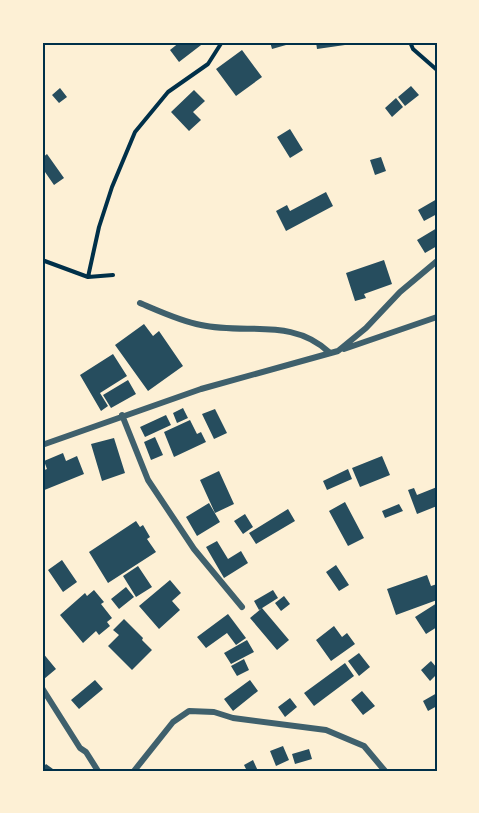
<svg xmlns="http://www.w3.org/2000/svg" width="479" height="813" font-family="'DejaVu Sans',sans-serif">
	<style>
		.building { fill: #264d5e }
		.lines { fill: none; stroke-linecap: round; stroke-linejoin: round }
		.path { stroke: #003049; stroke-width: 4 }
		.minor { stroke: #3f606c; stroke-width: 6 }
		.neatline { fill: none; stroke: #003049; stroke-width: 2 }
	</style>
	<rect width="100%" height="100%" fill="#fdf0d5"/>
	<path class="building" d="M180,42H205L179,62L170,50Z
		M270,42H293V43L272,49Z
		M316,42H344L345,45L317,49Z
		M242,50L262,77L236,96L216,69Z
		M411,86L419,95L405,106L398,97Z
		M60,88L67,97L59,103L52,95Z
		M194,90L205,101L193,112L201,120L189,131L171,112Z
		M396,98L403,107L392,117L385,108Z
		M290,129L303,150L290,158L277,137Z
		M47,154L64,178L54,185L45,172L42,174V158Z
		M381,157L386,171L375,175L370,160Z
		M326,192L333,206L286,231L276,211L287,205L290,211Z
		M437,199V214L424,221L418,210Z
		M437,228V246L425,253L417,240Z
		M384,260L392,284L364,294L366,298L355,301L346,273Z
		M144,324L153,336L159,331L183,366L148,391L115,345Z
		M113,354L127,376L100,393L108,406L101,411L80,375Z
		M128,380L136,394L111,408L103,395Z
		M183,408L188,418L177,423L173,413Z
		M215,409L227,433L214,439L202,414Z
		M166,415L171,425L145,437L140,427Z
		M190,420L197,434L201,432L206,442L174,457L164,432Z
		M155,437L163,455L151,460L144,442Z
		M114,438L125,473L102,481L91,444Z
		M63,453L66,461L77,456L84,474L42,491V471L47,469L44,461Z
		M382,456L390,475L360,487L352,468Z
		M348,469L352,479L327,490L323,481Z
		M219,471L234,504L215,513L200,480Z
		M437,487V506L417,514L408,490L414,488L417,495Z
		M345,502L364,538L348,546L329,511Z
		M209,503L220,522L197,536L186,517Z
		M399,504L403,511L385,518L382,511Z
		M288,509L295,521L256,544L249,533Z
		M245,514L253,527L243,534L234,521Z
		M136,521L140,527L143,525L150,537L147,539L156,552L108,583L89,552Z
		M217,541L228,559L241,551L248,563L224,578L206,547Z
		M62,560L77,582L63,592L48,570Z
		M336,565L349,585L339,591L326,572Z
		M138,566L152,587L136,597L123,576Z
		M427,575L431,586L437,584V600L396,615L387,589Z
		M170,580L181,593L172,601L180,610L159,629L139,606Z
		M126,587L134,597L119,609L111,599Z
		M94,590L104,602L101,604L112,618L107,622L110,626L99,635L96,631L83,643L60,615L85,593L87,596Z
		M273,590L278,598L259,610L254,601Z
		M284,596L290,604L281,611L275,603Z
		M437,603V627L426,634L415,617Z
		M262,608L289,640L277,650L250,618Z
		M228,614L246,638L236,645L227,633L206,648L197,637Z
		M124,619L143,638L142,640L152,650L132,670L108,646L119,635L113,630Z
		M334,626L342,637L347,633L355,644L331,661L316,640Z
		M247,640L254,652L231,664L224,653Z
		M42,652L56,669L44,679L42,677Z
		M359,653L370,667L359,676L348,661Z
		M244,659L249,670L237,676L231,666Z
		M431,661L437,668V674L430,681L421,670Z
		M345,663L354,676L314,706L304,693Z
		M95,680L103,689L79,709L71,700Z
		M250,680L258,691L233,711L224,699Z
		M362,691L375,706L363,715L351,700Z
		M437,693V706L428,711L423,701Z
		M290,698L297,707L285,717L278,707Z
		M283,746L289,760L276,766L270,751Z
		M309,749L312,759L295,764L292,754Z
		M253,760L258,771H247L244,765Z
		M46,764L53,769L51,771L42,769Z"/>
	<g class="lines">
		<path class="path" d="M410,42L413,49L437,70
			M42,260L88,277L113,275
			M88,277L99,227L112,187L135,132L168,92L208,64L222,42"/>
		<path class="minor" d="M140,303C159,311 180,321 201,325C246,335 293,317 330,353
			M344,349L437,317
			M122,415L148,480L194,549L242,607
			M42,445L201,389L338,351L366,328L400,292L437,261
			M42,688L80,748L86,752L98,771
			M134,771L173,722L189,711L214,712L233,718L326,730L364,746L385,771"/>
	</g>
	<rect width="479" height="813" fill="none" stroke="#fdf0d5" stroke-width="87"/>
	<rect x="44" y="44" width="392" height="726" class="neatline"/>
</svg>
